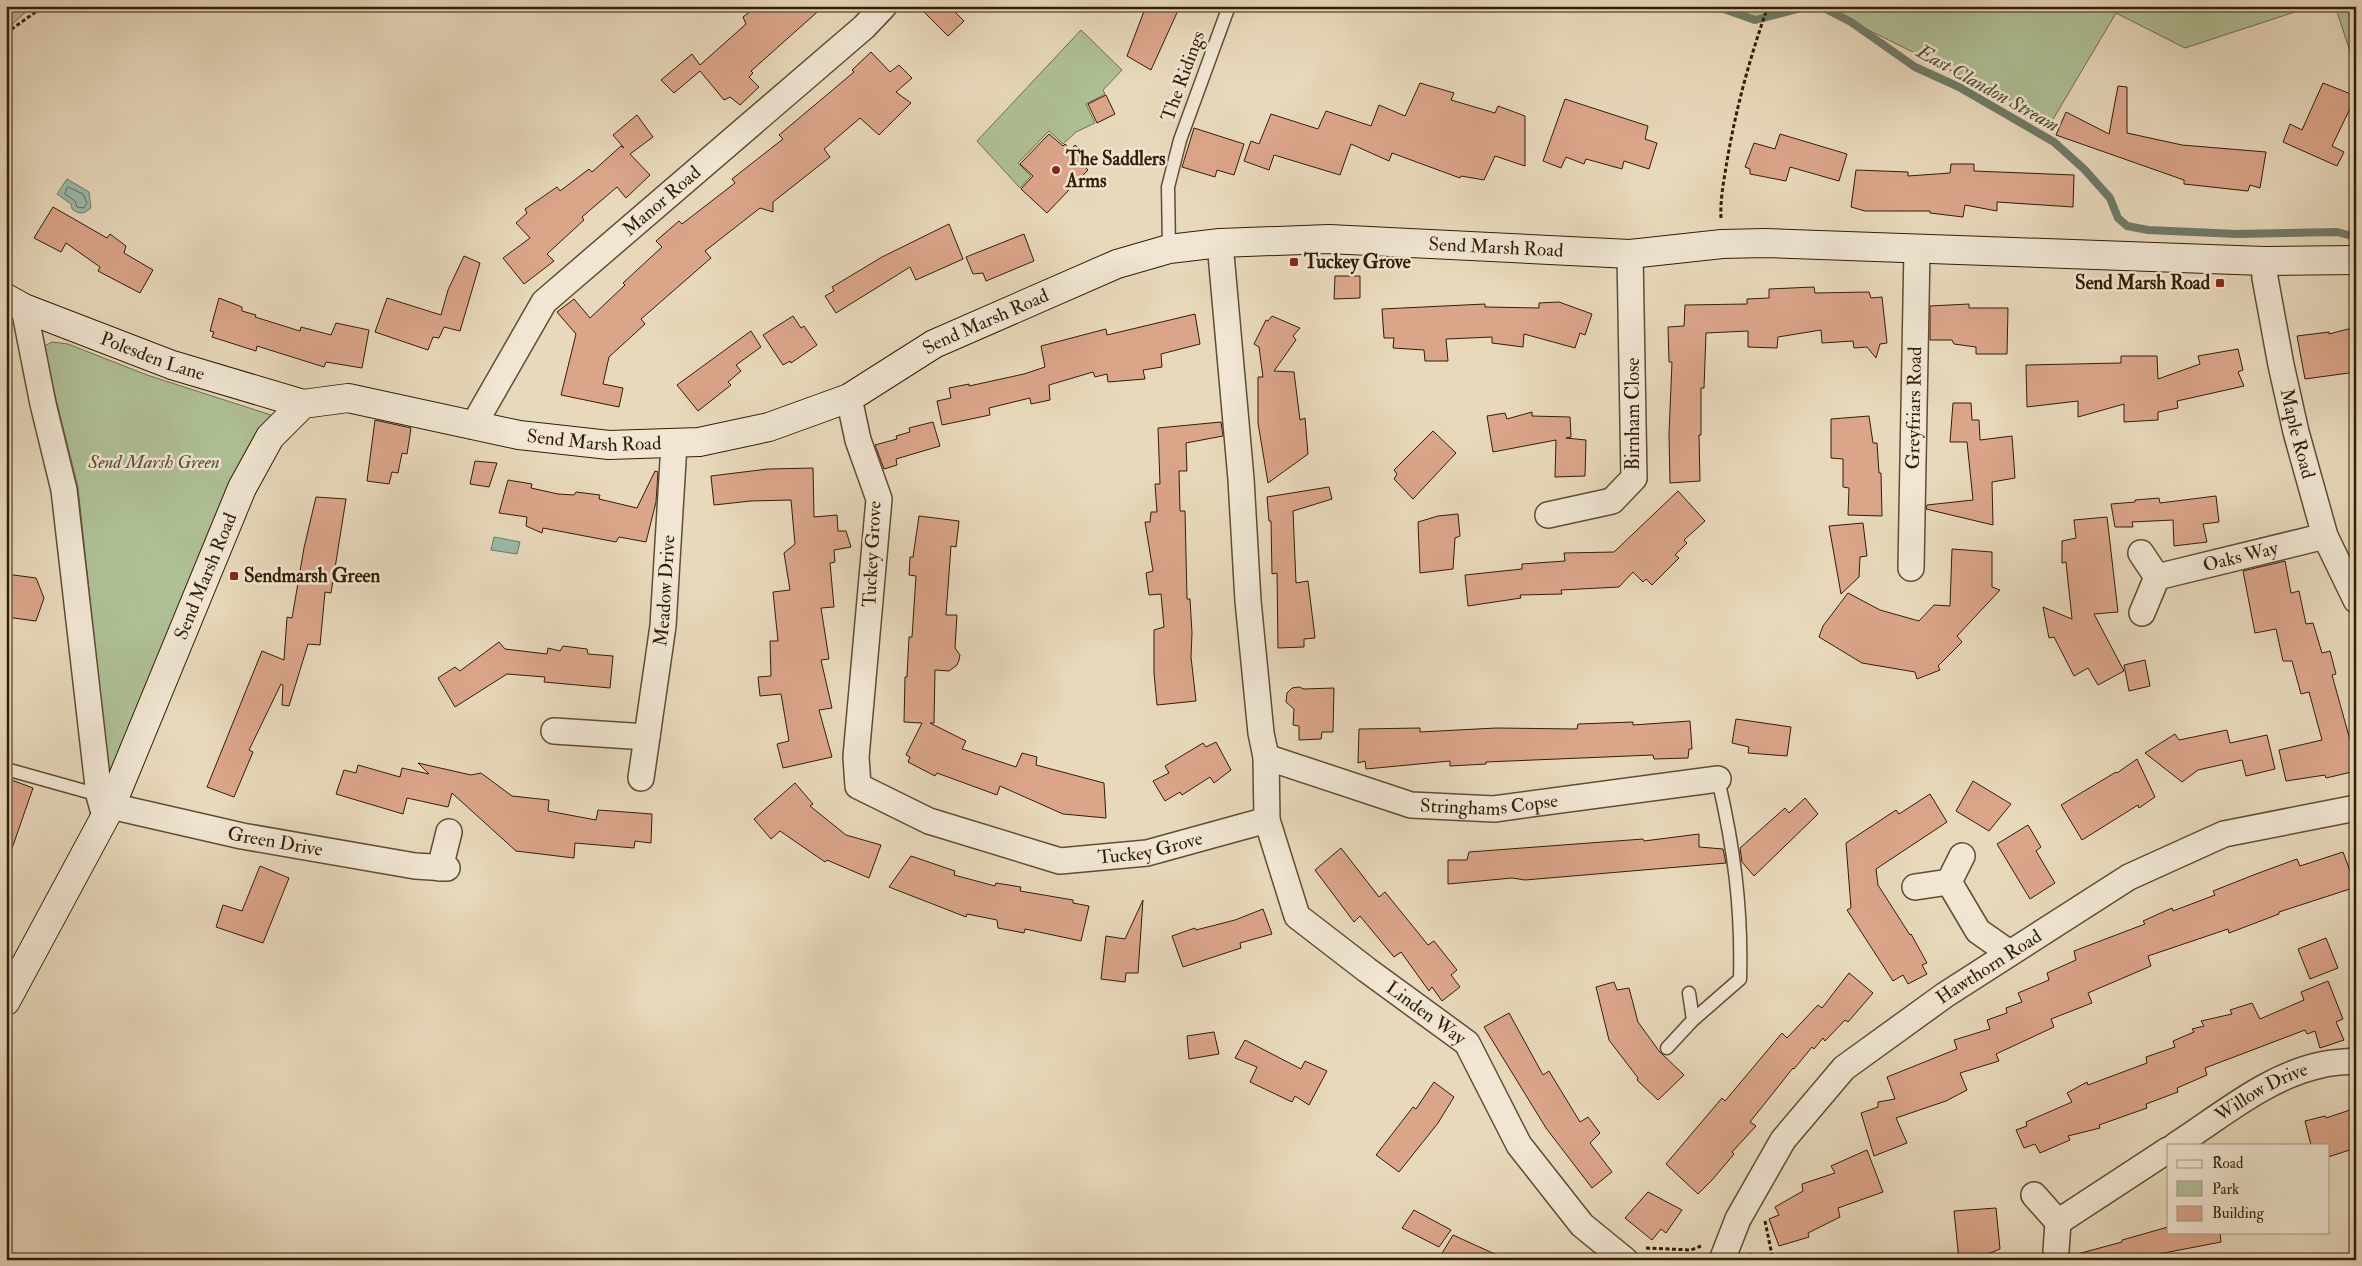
<svg xmlns="http://www.w3.org/2000/svg" width="2362" height="1266" font-family="'IM FELL Double Pica',serif">
	<style>
		.green { fill: #afc096; stroke: #706f4e }
		.water { fill: #98bbab; stroke: #6f7c69 }
		.lines { fill: none; stroke-linecap: round; stroke-linejoin: round }
		.shore { stroke: #656c58; stroke-width: 1 }
		.stream { stroke: #6f7c69; stroke-width: 8 }
		.building { fill: #dba58a; stroke: #321e05 }
		.lane-casing { stroke: #604d33; stroke-width: 15 }
		.street-casing { stroke: #604d33; stroke-width: 28 }
		.secondary-casing { stroke: #321e05; stroke-width: 30 }
		.path { stroke: #321e05; stroke-width: 3; stroke-dasharray: 4 2.5; stroke-linecap: butt }
		.lane { stroke: #f0e6d3; stroke-width: 12 }
		.street { stroke: #f0e6d3; stroke-width: 25 }
		.secondary { stroke: #f0e6d3; stroke-width: 28 }
		.poi-dot { fill: #8f2418; stroke: #f0e6d3; stroke-width: 2 }
		.labels { text-anchor: middle; dominant-baseline: central; stroke-width: 5; stroke-linejoin: round; paint-order: stroke }
		.street-label { font-size: 19px; fill: #321e05; stroke: #f0e6d3 }
		.poi-label { font-size: 19px; font-weight: bold; fill: #321e05; stroke: #f0e6d3; text-anchor: start }
		.park-label { font-size: 19px; font-style: italic; fill: #584f30; stroke: #f0e6d3 }
		.water-label { font-size: 20px; font-style: italic; fill: #514d37; stroke: #f0e6d3 }
	</style>
	<rect width="100%" height="100%" fill="#e8d9bc"/>
	<filter id="stains"><feTurbulence type="fractalNoise" baseFrequency=".004" numOctaves="4"/><feColorMatrix values="0 0 0 0 .2 0 0 0 0 .09 0 0 0 0 .02 0 0 0 .5 -.17"/></filter>
	<radialGradient id="worn" r=".72"><stop offset=".6" stop-color="#630" stop-opacity="0"/><stop offset="1" stop-color="#630" stop-opacity=".3"/></radialGradient>
	<path class="green" d="M6,6H32L6,30Z
		M1725,6H1809L1754,20Z
		M1820,6H2313L2185,48L2116,13L2052,121Z
		M2335,6H2356V69Z
		M1081,30L1122,70L1103,90L1105,94L1086,104L1095,123L1076,132L1063,144L1049,131L1018,163L1031,176L1020,188L977,141Z
		M52,342L68,344L147,375L271,415L232,486L109,777L78,487L43,347Z"/>
	<path class="water" d="M67,179L89,192L91,208C84,214 80,215 72,209L71,204L57,194Z
		M494,537L520,542L517,554L491,550Z"/>
	<g class="lines">
		<path class="shore" d="M68,187L83,194L87,203L84,208L77,207L75,201L65,194Z"/>
		<path class="stream" d="M1715,6L1755,20L1809,6
			M1820,6L1851,22L1915,67L1959,87L2054,142L2084,169L2110,198L2118,218L2127,226L2148,230L2237,234L2337,232L2356,237"/>
	</g>
	<path class="building" d="M757,6H824L751,71L753,73L749,77L759,87L740,105L730,97L724,100L700,71L674,93L661,80L692,54L700,65L746,24L743,17Z
		M918,6H949L964,21L948,36Z
		M1146,6H1180L1151,70L1127,56Z
		M871,52L890,72L899,65L912,78L896,92L911,103L879,135L860,118L824,149L830,157L773,202V212L760,208L705,251L711,258L641,319L645,324L609,357L603,384L623,388L619,407L561,395L576,334L557,312L574,299L590,318L625,285L623,283L662,247L656,241L679,221L682,224L735,183L732,179L783,139L779,135L854,72L852,70Z
		M1420,83L1454,93L1451,100L1495,113L1498,106L1525,116V166L1495,156L1484,180L1461,176L1460,178L1392,153L1389,161L1351,144L1340,175L1274,155L1269,170L1244,161L1251,141L1259,144L1271,114L1318,129L1326,111L1371,126L1379,105L1405,116Z
		M2323,83L2356,96L2332,146L2344,152L2337,166L2283,142L2290,124L2302,130Z
		M2118,86L2127,87V133L2182,145L2266,152L2260,188L2250,185L2248,191L2184,184V180L2056,135L2066,112L2109,134Z
		M1106,95L1115,114L1097,123L1088,104Z
		M1565,99L1648,126L1645,139L1657,143L1649,169L1624,161L1622,169L1586,159L1584,164L1566,157L1561,168L1543,161Z
		M637,115L653,137L630,154L650,175L626,198L617,187L582,217L584,220L547,254L554,261L524,284L503,258L530,238L516,223L527,213L525,209L557,187L560,191L589,169L592,172L621,146L624,148L613,135Z
		M1194,128L1244,144L1234,175L1217,170L1215,177L1182,167Z
		M1049,134L1063,146L1065,144L1071,150L1075,145L1092,162L1086,168L1088,170L1047,213L1021,189L1033,176L1020,164Z
		M1780,134L1847,154L1839,181L1790,167L1786,181L1750,174V169L1745,167L1754,143L1775,149Z
		M1951,164H1974V171L2074,175L2073,207L1997,202V211L1965,205L1963,217L1930,213V211H1865L1851,207L1856,170L1908,172V176L1950,173Z
		M53,207L107,238L110,234L126,246L124,253L153,270L140,293L98,271L100,267L66,243L61,252L34,238Z
		M949,224L963,259L916,280L910,267L836,313L825,296L834,291L832,287L882,257Z
		M1024,234L1034,261L986,281L983,273L973,274L966,257Z
		M464,256L480,263L460,331L444,327L439,338L433,337L428,350L375,332L387,298L441,315L448,290Z
		M1335,276H1360V298L1334,299Z
		M1814,287L1815,293L1869,292L1871,298L1882,297L1887,343L1880,344L1876,358L1867,347L1854,348L1853,341L1822,343L1821,330L1778,337L1777,348L1748,347V331L1706,333L1704,388H1701V435H1699L1700,481L1670,483L1669,434L1672,362H1669L1668,327L1684,326L1685,305L1747,304V299L1769,298V289Z
		M219,298L242,307V311L256,315L255,317L300,331L301,327L331,335L336,323L369,330L362,368L326,362L324,367L257,346L256,351L212,337L214,332L210,331Z
		M1559,302L1592,314L1585,335L1580,333L1575,348L1524,334L1523,347L1492,343V337L1446,339L1448,361H1425L1424,350L1393,348L1394,338H1384L1382,309L1485,304V307L1539,308V303Z
		M1969,304V308H2008L2007,354H1976V347L1954,344L1952,340H1930V306Z
		M1195,314L1200,344L1161,354L1162,367L1143,370L1145,379L1108,382L1107,374L1095,377L1093,372L1049,385L1050,400L1031,404L1030,398L989,408L990,415L942,425L937,401L951,398L949,388L969,384V386L1024,374L1045,367L1041,346L1106,329L1107,335Z
		M793,316L801,328L804,326L817,345L791,363L790,361L783,365L763,335Z
		M1272,316L1300,328L1293,336L1296,340L1274,371L1294,372L1300,420L1305,418L1308,454L1268,483L1258,423V377H1263L1259,347L1254,344L1266,320L1268,321Z
		M2356,327V372L2305,379L2297,336L2329,332V334Z
		M751,331L761,347L736,365L741,371L728,382L731,385L698,411L677,385Z
		M2238,349L2243,370L2238,372L2244,386L2177,401L2178,408L2158,412V420L2124,422V404L2078,417V401L2027,407L2026,365L2121,363V356H2157L2158,379L2200,364L2198,356Z
		M1953,403H1971L1972,420H1979L1980,440L2012,436L2015,478L1992,482L1993,525L1926,509L1927,505L1973,500L1967,442H1950Z
		M1532,412V416L1570,417L1571,437L1566,438L1586,440L1585,476L1555,477L1556,440L1493,452L1487,416L1505,413L1507,419Z
		M1869,416L1873,443H1877L1879,473H1881L1882,516L1848,515L1849,488L1843,487V459L1831,458V419Z
		M375,420L411,428L407,454L402,453L398,473L392,472L389,484L367,481Z
		M933,422L940,446L896,459L897,465L884,469L875,445L897,439L896,436L910,432L909,428Z
		M1221,422L1223,436L1186,443L1187,471H1179L1180,511H1185L1187,599H1190L1192,633L1191,657L1196,701L1157,705L1154,673V630L1164,627L1161,594L1149,595L1146,573L1153,571L1145,522H1150L1151,512H1157L1155,484H1160L1158,428Z
		M1433,431L1456,453L1413,499L1394,479L1397,474L1394,470Z
		M475,461L497,463L489,487L470,484Z
		M813,468L814,517L837,515L838,531H846L851,547L834,550L835,562L830,563L834,607L821,608L829,659L821,660L832,708L819,710L832,757L783,768L777,744L789,741L781,694L760,696L758,677L771,676L770,641H778L773,592L790,590L784,553L795,544L791,500L751,501L714,505L711,476L768,469Z
		M655,471L658,472L656,502L646,542L619,537L616,542L543,528L542,533L526,526L527,517L499,513L508,480L532,484L531,488L558,494L574,495L576,492L600,495L599,499L637,508Z
		M1329,487L1332,499L1293,511L1296,583L1308,581L1315,638L1304,639V647L1278,648L1277,573L1272,574L1271,521H1269L1267,497Z
		M1678,491L1705,521L1684,540L1687,543L1675,555L1679,558L1652,585L1646,579L1643,582L1633,572L1619,587L1561,590L1562,594L1520,595L1521,598L1468,606L1465,575L1522,569V564L1565,561L1564,553L1614,552Z
		M2216,496L2219,522L2203,524L2207,542L2174,546L2173,520L2132,522L2133,527H2115L2111,504L2135,502V500L2159,498L2160,503Z
		M316,497L346,499L331,593L325,592L320,645L308,644L289,706L282,705L283,685L281,684L249,750L253,752L234,797L207,787L262,651L284,660L287,617L292,618L304,548Z
		M1458,514L1460,536L1455,538L1453,569L1420,573L1418,522L1438,516Z
		M919,516L959,521L956,547L951,546L946,615H957L955,648L960,655L959,660L957,665L949,671L935,670L934,723H930L966,741L962,749L1016,767L1022,753L1037,757L1036,765L1104,783L1106,818L1063,814L1000,786L997,795L937,773L935,776L908,762L910,757L906,755L922,723L904,722L905,677H907L909,637H912L916,576L909,575L910,557H913Z
		M2107,517L2118,612L2094,614L2124,671L2098,685L2088,668L2074,676L2054,637L2049,638L2043,607L2072,619L2066,562L2062,563V541L2076,538L2074,520Z
		M1863,523L1867,556L1860,557L1859,577L1841,594L1829,526Z
		M1952,549L1992,552V587L2000,590L1957,636L1962,642L1938,666L1940,670L1917,679L1915,672L1862,663L1819,637L1823,626L1848,593L1880,610L1919,621L1934,605L1950,606Z
		M2285,561L2291,593L2299,591L2306,624L2313,623L2322,653L2330,651L2336,674L2332,675L2350,740L2356,739V771L2326,778L2325,775L2286,781L2279,750L2322,740L2309,692L2301,694L2292,661H2283L2276,629L2255,633L2243,571Z
		M6,574L36,578L44,598L36,621L6,617Z
		M499,642L505,649L547,654L548,648L560,651L563,646L587,649L588,654L613,656L610,688L544,682L545,677L507,674L455,707L438,678L455,667L460,671Z
		M2145,660L2150,686L2129,691L2124,665Z
		M1299,687L1304,689L1334,688L1333,732H1322L1321,739L1299,740V726L1293,725L1294,709L1286,702L1287,693L1292,688Z
		M1736,719L1791,727L1787,756L1748,753L1749,747L1732,743Z
		M1690,721L1692,749H1689L1688,758L1654,759L1653,755L1486,762V764L1450,766V761L1366,769L1365,761L1358,763L1359,729L1420,728V732L1496,728L1577,729L1578,724L1633,722V725Z
		M2227,730L2230,743L2267,735L2275,769L2246,776L2242,760L2198,770L2182,782L2145,753L2175,734L2179,740Z
		M1216,742L1231,770L1214,783L1210,777L1182,795L1180,792L1165,801L1153,781L1169,773L1165,766L1203,743L1206,747Z
		M2137,759L2155,797L2139,808L2138,805L2082,840L2061,805L2116,772L2117,773Z
		M418,763L471,775L481,773L512,796L549,800L548,811L596,820L598,810L652,814L651,843L635,841L634,848L575,843L574,858L516,851L452,793L448,807L407,798L403,814L336,794L344,770L356,773L358,765L400,777L402,768L429,774Z
		M6,778L33,788L9,857H6Z
		M1973,781L2011,804L1989,831L1956,811Z
		M795,783L813,804L810,806L846,835L881,845L869,878L827,860L825,862L780,831L771,839L754,819Z
		M1930,794L1947,822L1876,869L1878,885L1910,935L1911,934L1927,963L1922,965L1927,974L1908,984L1903,975L1893,981L1847,910L1851,908L1846,843L1896,810L1899,814Z
		M1805,798L1818,814L1754,876L1742,862L1740,848L1785,808L1789,813Z
		M2028,825L2041,847L2036,851L2055,883L2030,899L1997,844Z
		M1699,834V847L1723,849L1726,863L1525,880L1512,878L1448,884V860H1467L1469,852L1643,839L1644,841Z
		M1341,848L1379,897L1385,892L1428,945L1434,941L1457,970L1451,975L1460,987L1442,1001L1432,987L1429,991L1401,952L1394,957L1360,916L1354,922L1315,870Z
		M2343,852L2356,887L2279,912V914L2229,933L2228,929L2148,956L2151,966L2088,993L2092,1003L2051,1019L2054,1027L1996,1054L1999,1061L1960,1073L1967,1090L1946,1101L1896,1118L1907,1143L1874,1156L1861,1113L1878,1107V1102L1895,1099L1887,1077L1957,1049L1954,1040L1990,1029L1987,1020L2007,1013L2006,1008L2022,1002L2018,993L2049,980L2047,973L2076,960L2074,951L2145,924L2143,921L2172,908L2173,911L2215,895L2213,891L2256,874L2297,859L2300,866Z
		M911,856L955,871L954,875L995,886L996,883L1021,887L1020,891L1073,900V903L1089,906L1081,941L1025,929L1024,933L998,928L997,920L967,914L966,917L889,887Z
		M260,866L289,878L263,943L216,927L223,905L242,911Z
		M1143,900L1138,973H1126L1125,982L1101,979L1106,936L1125,939Z
		M1263,909L1272,934L1240,943L1241,948L1183,967L1172,936L1195,928L1196,930L1235,920Z
		M2326,938L2338,968L2310,979L2298,949Z
		M1849,973L1873,993L1848,1022L1845,1020L1825,1041L1823,1038L1814,1049L1812,1047L1794,1069L1793,1068L1750,1122L1756,1126L1732,1152L1734,1154L1713,1179L1698,1194L1666,1164L1722,1098L1725,1101L1782,1033L1787,1038L1818,1005L1822,1008Z
		M2328,981L2343,1019L2336,1022L2344,1040L2320,1048L2315,1031L2307,1034L2305,1030L2205,1068L2207,1075L2177,1088L2178,1092L2146,1104L2147,1108L2099,1125L2100,1128L2068,1136L2070,1140L2040,1153L2035,1144L2024,1148L2016,1130L2027,1126L2026,1122L2072,1102L2067,1093L2087,1082L2088,1085L2147,1063L2146,1057L2175,1047L2173,1041L2194,1032L2192,1029L2204,1026L2201,1021L2232,1014L2230,1010L2252,1003L2260,1019L2304,1000L2301,992Z
		M1614,982L1617,990L1629,988L1638,1022L1659,1051L1684,1075L1658,1100L1637,1080L1638,1078L1609,1040L1596,987Z
		M1509,1013L1543,1075L1549,1071L1580,1122L1588,1117L1600,1133L1590,1143L1612,1172L1592,1188L1546,1128L1484,1027Z
		M1214,1032L1219,1054L1189,1059L1187,1036Z
		M1245,1040L1301,1069L1305,1061L1327,1071L1309,1105L1295,1096L1292,1102L1250,1082L1257,1067L1235,1058Z
		M1434,1082L1454,1097L1438,1123L1399,1172L1376,1155L1413,1107L1416,1109Z
		M2356,1108V1148L2328,1157V1145H2311L2305,1121L2325,1116L2326,1118Z
		M1867,1150L1883,1192L1838,1208L1840,1217L1808,1233L1809,1237L1779,1246L1769,1219L1779,1215L1775,1207L1803,1191L1802,1184L1835,1173L1831,1166Z
		M1648,1192L1682,1210L1666,1233L1661,1229L1652,1240L1625,1218Z
		M1996,1208L2000,1249L1973,1260H1959L1954,1211Z
		M1414,1210L1451,1230L1439,1247L1402,1228Z
		M2168,1227V1232H2220L2221,1242L2159,1254L2161,1260H2082L2081,1253L2122,1242V1240Z
		M1453,1235L1508,1260H1438Z"/>
	<g class="lines">
		<g class="lane-casing">
			<path id="lane" d="M1169,249L1168,187L1180,140L1229,6
				M6,769L99,795
				M1689,993L1693,1020
				M1667,1048L1693,1020L1740,979C1742,908 1734,848 1718,779"/>
		</g>
		<g class="street-casing">
			<g id="street">
				<path id="s1" d="M2264,261L2265,278L2281,365L2296,432L2325,536L2356,600"/>
				<path d="M24,308L43,404L64,490L99,795L105,817"/>
				<path id="s2" d="M849,398L858,440L879,499L856,757L858,786L929,821L1060,861L1147,853L1267,820L1266,757L1261,733L1248,601L1241,479L1220,243"/>
				<path id="s3" d="M473,426L544,302L864,27L884,6"/>
				<path d="M1548,515L1612,501L1634,478L1630,254"/>
				<path d="M2141,553L2157,577L2142,613"/>
				<path id="s4" d="M1911,568L1917,249"/>
				<path id="s5" d="M2157,577L2325,536"/>
				<path d="M554,731L647,737"/>
				<path id="s6" d="M1266,757L1411,805L1494,809L1718,779"/>
				<path id="s7" d="M641,778L663,626L674,444"/>
				<path id="s8" d="M111,806L242,836L415,866L447,868"/>
				<path id="s9" d="M1267,820L1297,916L1367,970L1467,1043L1519,1145L1582,1225L1625,1260"/>
				<path d="M440,868L449,832"/>
				<path d="M1949,882L1978,931L2008,952"/>
				<path d="M1915,887L1949,882L1962,856"/>
				<path id="s10" d="M2176,1145C2221,1116 2268,1076 2321,1065C2332,1062 2344,1062 2356,1061"/>
				<path d="M2034,1195L2058,1222"/>
				<path d="M2056,1251L2058,1222L2168,1150"/>
				<path id="s11" d="M1722,1260L1738,1219L1783,1140L1844,1068L1945,995L2129,877L2224,834L2356,808"/>
			</g>
		</g>
		<g class="secondary-casing">
			<g id="secondary">
				<path id="s12" d="M6,298L24,308L172,365L303,404"/>
				<path id="s13" d="M6,1001L111,806L242,488L270,437L303,404L348,398L519,435L609,445L699,442L769,427L849,398L934,344L1117,264L1169,249L1220,243L1329,239L1630,254L1722,244L1765,243L2264,261L2356,260"/>
			</g>
		</g>
		<path class="path" d="M6,33L44,6
			M1721,218C1720,199 1724,180 1727,161C1736,108 1750,57 1768,6
			M1765,1221L1773,1260
			M1646,1248L1691,1250L1701,1246
			M1749,1254L1761,1260"/>
		<use href="#lane" class="lane"/>
		<use href="#street" class="street"/>
		<use href="#secondary" class="secondary"/>
	</g>
	<g class="poi-dot">
		<circle cx="1056" cy="170" r="5"/>
		<rect x="1289" y="257" width="10" height="10" rx="2.5"/>
		<rect x="2215" y="278" width="10" height="10" rx="2.5"/>
		<rect x="229" y="571" width="10" height="10" rx="2.5"/>
	</g>
	<g class="labels">
		<g class="street-label">
			<text transform="translate(1183 76) rotate(-70)">The Ridings</text>
			<text stroke="none"><textPath href="#s3" startOffset="298">Manor Road</textPath></text>
			<text stroke="none"><textPath href="#s13" startOffset="1910">Send Marsh Road</textPath></text>
			<text stroke="none"><textPath href="#s13" startOffset="1385">Send Marsh Road</textPath></text>
			<text stroke="none"><textPath href="#s12" startOffset="158">Polesden Lane</textPath></text>
			<text stroke="none"><textPath href="#s4" startOffset="160">Greyfriars Road</textPath></text>
			<text transform="translate(1633 414) rotate(-90)">Birnham Close</text>
			<text stroke="none"><textPath href="#s1" startOffset="176">Maple Road</textPath></text>
			<text stroke="none"><textPath href="#s13" startOffset="966">Send Marsh Road</textPath></text>
			<text transform="translate(872 554) rotate(-87)">Tuckey Grove</text>
			<text stroke="none"><textPath href="#s5" startOffset="86">Oaks Way</textPath></text>
			<text stroke="none"><textPath href="#s13" startOffset="470">Send Marsh Road</textPath></text>
			<text stroke="none"><textPath href="#s7" startOffset="189">Meadow Drive</textPath></text>
			<text stroke="none"><textPath href="#s6" startOffset="231">Stringhams Copse</textPath></text>
			<text stroke="none"><textPath href="#s8" startOffset="168">Green Drive</textPath></text>
			<text stroke="none"><textPath href="#s2" startOffset="701">Tuckey Grove</textPath></text>
			<text stroke="none"><textPath href="#s11" startOffset="406">Hawthorn Road</textPath></text>
			<text stroke="none"><textPath href="#s9" startOffset="262">Linden Way</textPath></text>
			<text stroke="none"><textPath href="#s10" startOffset="101">Willow Drive</textPath></text>
		</g>
		<g class="poi-label">
			<text x="1066" y="159">The Saddlers<tspan x="1066" dy="22">Arms</tspan></text>
			<text x="1304" y="262">Tuckey Grove</text>
			<text x="2210" y="283" text-anchor="end">Send Marsh Road</text>
			<text x="244" y="576">Sendmarsh Green</text>
		</g>
		<g class="park-label">
			<text x="154" y="462">Send Marsh Green</text>
		</g>
		<g class="water-label">
			<text transform="translate(1988 88) rotate(29)">East Clandon Stream</text>
		</g>
	</g>
	<rect width="2362" height="1266" fill="none" stroke="#e8d9bc" stroke-width="25"/>
	<rect x="8" y="8" width="2347" height="1251" fill="none" stroke="#321e05" stroke-width="2.5"/>
	<rect x="12" y="12" width="2337" height="1241" fill="none" stroke="#321e05"/>
	<rect x="2167" y="1144" width="162" height="90" fill="#f0e6d3" stroke="#a49681"/>
	<rect x="2177" y="1160" width="25" height="8" fill="#f0e6d3" stroke="#a49681"/>
	<text x="2212" y="1168" font-size="15" fill="#321e05">Road</text>
	<rect x="2177" y="1181" width="25" height="15" fill="#afc096" stroke="#a49681"/>
	<text x="2212" y="1194" font-size="15" fill="#321e05">Park</text>
	<rect x="2177" y="1206" width="25" height="15" fill="#dba58a" stroke="#a49681"/>
	<text x="2212" y="1218" font-size="15" fill="#321e05">Building</text>
	<rect width="100%" height="100%" filter="url(#stains)"/>
	<rect width="100%" height="100%" fill="url(#worn)"/>
</svg>
